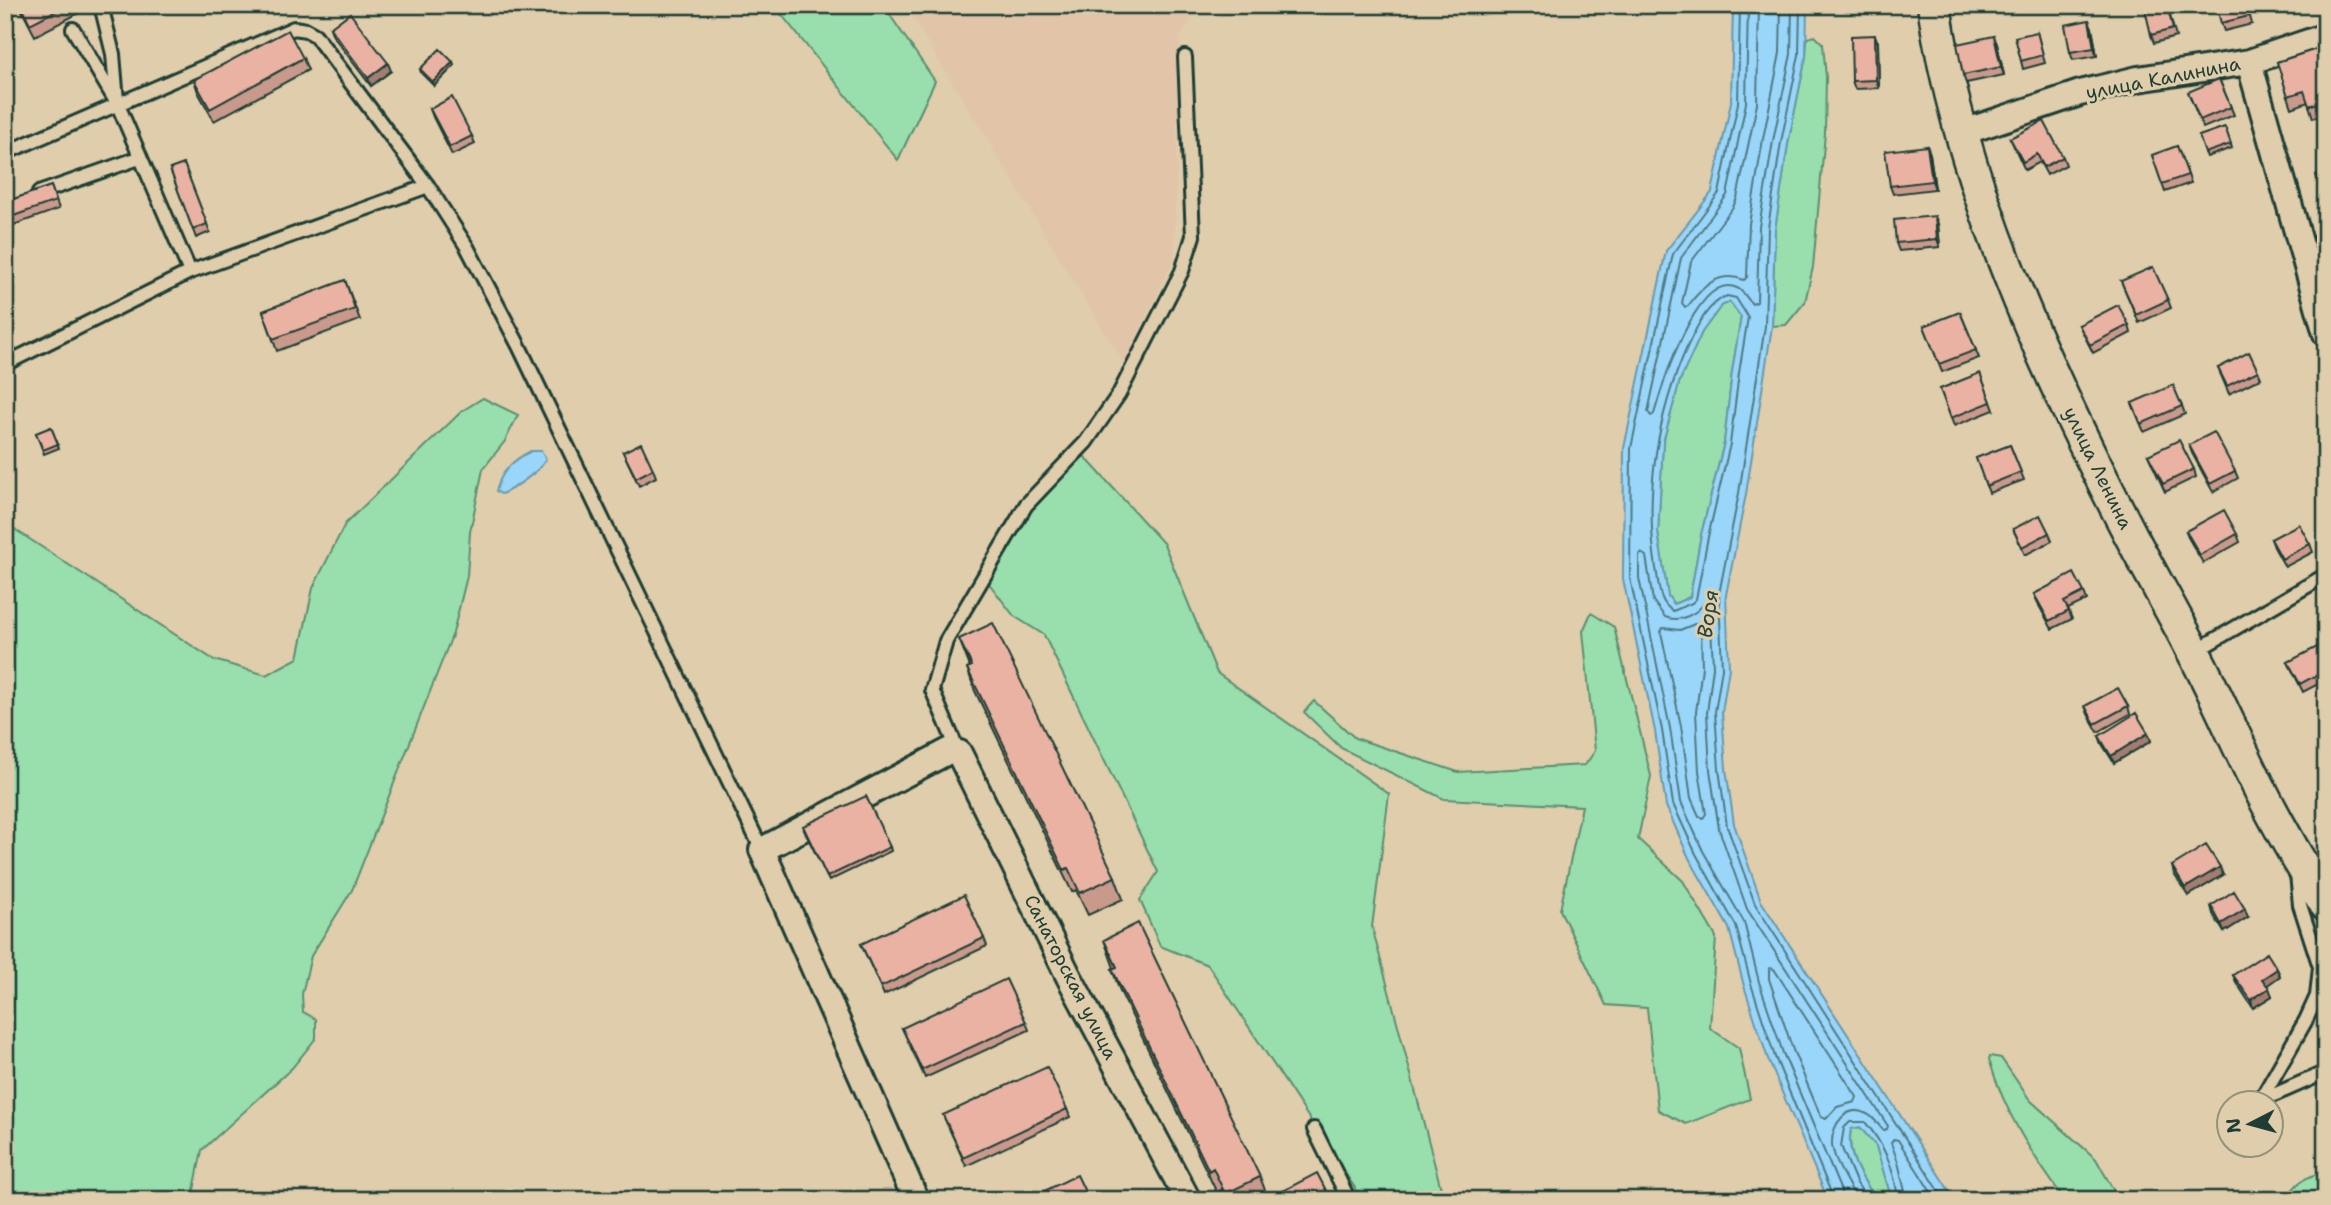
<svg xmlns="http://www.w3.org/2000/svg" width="2331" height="1205" font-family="'Shantell Sans',sans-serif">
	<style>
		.built { fill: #e2c5a8 }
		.green { fill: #98dfad; stroke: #5c8e70; stroke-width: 2 }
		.water { fill: #9ad6fa; stroke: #6999ab; stroke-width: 2; fill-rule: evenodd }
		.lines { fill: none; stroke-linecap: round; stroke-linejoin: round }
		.shore { stroke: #507a83; stroke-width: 2 }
		.service-casing { stroke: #1f3d34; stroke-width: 18 }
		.minor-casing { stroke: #1f3d34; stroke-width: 30 }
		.tertiary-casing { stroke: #1f3d34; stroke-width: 37 }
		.service { stroke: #dfcdab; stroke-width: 12 }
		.minor { stroke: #dfcdab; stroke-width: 24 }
		.tertiary { stroke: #dfcdab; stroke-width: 32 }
		.wall { fill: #c9998b; stroke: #1f3d34; stroke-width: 2 }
		.shaded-wall { fill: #a47d71; stroke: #1f3d34; stroke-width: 2 }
		.building { fill: #eab2a2; stroke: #1f3d34; stroke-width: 2 }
		.labels { text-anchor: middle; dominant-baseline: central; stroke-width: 6; stroke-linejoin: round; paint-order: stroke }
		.street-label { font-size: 19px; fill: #1f3d34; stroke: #dfcdab }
		.water-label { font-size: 21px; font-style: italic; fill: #25453e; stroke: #dfcdab }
	</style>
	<rect width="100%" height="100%" fill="#dfcdab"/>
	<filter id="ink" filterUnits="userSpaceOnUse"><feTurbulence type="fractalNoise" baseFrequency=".0143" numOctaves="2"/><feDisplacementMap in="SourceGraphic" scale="14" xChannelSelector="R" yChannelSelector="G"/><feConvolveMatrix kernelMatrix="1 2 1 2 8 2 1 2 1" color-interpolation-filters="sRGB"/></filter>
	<g filter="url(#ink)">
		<path class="built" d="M905,5H1201L1180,37L1174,259L1124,364Z"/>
		<path class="green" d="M774,5H883L935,81L898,160Z
			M1815,36L1823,44L1826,78L1825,133L1813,267L1805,302L1786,325L1772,326L1775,229L1788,144L1806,56L1807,38Z
			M1730,302L1741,317L1732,372L1724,443L1701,535L1690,597L1674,604L1668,596L1658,533L1663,442L1680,380L1702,332L1721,306Z
			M483,398L518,415L505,441L483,469L470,532L467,576L453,633L352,890L311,956L302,994L303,1012L316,1019V1038L292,1068L202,1150L192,1200H5V523L214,660L266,675L298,658L313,588L345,524L462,411Z
			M1084,456L1164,544L1217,673L1389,794L1372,927L1444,1200H1363L1208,965L1160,946L1140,900L1158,872L1044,635L1014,616L988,582L1036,503Z
			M1591,613L1614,627L1651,776L1638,839L1683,881L1716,937L1710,1028L1739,1048L1750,1099L1686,1124L1658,1110L1647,1008L1606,1005L1560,910L1582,806L1444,799L1341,748L1304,712L1314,701L1355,738L1458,772L1585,765L1595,751L1583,631Z
			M1990,1056L2001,1058L2030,1100L2096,1159L2119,1200H2065C2031,1153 2005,1114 1989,1059Z
			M1860,1127L1876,1146L1892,1200H1877C1862,1179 1846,1155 1851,1129Z
			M2326,1172V1200H2288C2294,1181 2308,1176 2326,1172Z"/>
		<path class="water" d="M1733,5H1807L1806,56L1788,144L1775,229L1772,326L1746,494L1726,595L1729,668L1722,712L1726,769L1734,824L1761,901L1950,1192L1952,1200H1892L1876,1146L1860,1127L1851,1129C1845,1154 1862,1179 1877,1200H1828L1768,1059L1744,986L1729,928L1689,858L1666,806L1655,731L1623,579L1624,448L1666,251L1712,192L1731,102ZM1730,302L1741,317L1732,372L1724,443L1701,535L1690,597L1674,604L1668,596L1658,533L1663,442L1680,380L1702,332L1721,306Z
			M531,451H541L546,459C540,471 514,489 501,494L496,491C501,471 513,460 531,451Z"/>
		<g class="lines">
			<path class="shore" d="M1740,5L1738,103L1719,193L1673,254L1631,448L1630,578L1662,730L1673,804L1696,854L1736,926L1751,984L1775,1057L1834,1200
				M1748,5L1746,103L1727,195L1681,258L1648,412L1651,416L1654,414C1661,389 1697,269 1737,288C1744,291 1747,299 1752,304L1757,302L1759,227L1773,141L1791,54L1792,5
				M1759,5L1757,104L1737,198L1733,207L1691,262L1682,303L1685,307L1688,306C1702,287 1718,270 1744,280L1747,277L1749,224L1763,139L1780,53L1781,5
				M1800,5L1799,55L1781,142L1768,228L1765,326L1739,493L1719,594L1722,668L1715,712L1719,769L1727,826L1755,904L1945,1200
				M1727,296L1736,298L1748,317L1739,373L1730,444L1708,537L1696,599L1692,603L1673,611C1658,603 1659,583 1656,568C1644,492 1657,414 1688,345C1697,326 1708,303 1727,296Z
				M1697,623L1701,626L1702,667L1696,712L1699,771L1706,814L1703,818L1699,816L1691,798L1681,726L1661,632L1663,628L1680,630Z
				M1769,968L1774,969L1857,1097L1855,1102L1837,1107L1826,1119L1821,1117L1793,1050L1769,979Z
				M1842,1200L1841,1191L1783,1053L1759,982L1744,922L1703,851L1681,802L1670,728L1639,578V556L1641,553L1646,556L1653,601L1665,617C1680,623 1697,614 1705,602L1710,603L1713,667L1707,713L1710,770L1719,829L1747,909L1888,1126L1887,1129L1883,1130C1878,1125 1874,1117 1867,1114C1847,1103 1831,1125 1832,1144C1833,1159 1849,1187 1858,1200
				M1868,1200L1856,1182L1841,1146L1844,1128L1850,1122H1865C1884,1144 1895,1171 1898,1200
				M1907,1200L1898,1162L1891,1143L1894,1139L1898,1140L1936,1200"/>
			<g class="service-casing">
				<path id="service" d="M101,5L113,54L117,101
					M73,29L118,105L190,272
					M5,153L294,28L306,30L315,35L428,186L467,247L519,346L762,850
					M39,193L139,158
					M5,364L190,272L428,186
					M2194,652L2326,575
					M959,753L932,690L946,641L1026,505L1086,442L1119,394L1182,271L1193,236L1185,57
					M2260,1101L2306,1020L2317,996L2320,967L2300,905L2297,874
					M2260,1101L2326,1072
					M1314,1129L1349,1200"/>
			</g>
			<g class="minor-casing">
				<path id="minor" d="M2249,62L2326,334
					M1961,133L2080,93L2138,79L2249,62L2326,36
					M916,1200L762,850L949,751L959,753L1069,977L1188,1200"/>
			</g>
			<g class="tertiary-casing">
				<path id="tertiary" d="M1934,5C1959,182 2046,372 2128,530C2149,571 2172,610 2193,651C2217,696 2237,744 2260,789C2280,829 2302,867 2326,904"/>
			</g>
			<use href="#service" class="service"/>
			<use href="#minor" class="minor"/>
			<use href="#tertiary" class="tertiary"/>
		</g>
		<path class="wall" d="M19,5H77L79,13L35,36Z
			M1875,5H1911V10L1876,9Z
			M2167,5L2176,37L2154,43L2151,35Z
			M2247,5L2252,24L2224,31L2221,23Z
			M2295,5H2313L2297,10Z
			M330,28L391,71L371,86L333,36Z
			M2092,28L2097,56L2073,60L2070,52Z
			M2037,32L2045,63L2023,69L2021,61Z
			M1878,43L1879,88L1855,89L1852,81Z
			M1997,44L2004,75L1966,83L1963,75Z
			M2326,46V113L2313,118L2308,102L2292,108L2277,62Z
			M303,58L308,70L214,121L198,92L194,80Z
			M453,62L454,66L434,86L421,73L420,69Z
			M2219,79L2234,115L2203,128L2191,99Z
			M430,109L472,136L475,144L452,155L433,117Z
			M2225,127L2232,148L2207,157L2199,136Z
			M2010,138L2063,157L2066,165L2047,175L2040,162L2025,170Z
			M1927,146L1930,154L1935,189L1893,194L1890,186Z
			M2177,146L2191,183L2165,192L2152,155Z
			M184,164L210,232L196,238L170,169Z
			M51,186L59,209L5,228V202Z
			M1938,224L1940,247L1899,251L1896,243Z
			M345,280L360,320L277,351L263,311Z
			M2121,281L2168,300L2171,308L2139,323Z
			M1960,312L1979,358L1942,372L1924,326Z
			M2079,325H2129L2131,333L2093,353Z
			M2218,368L2258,371L2261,378L2229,394Z
			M1980,373L1994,410L1954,426L1940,389Z
			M2132,403L2182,406L2185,414L2144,432Z
			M51,427L59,448L44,454L36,433Z
			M2010,445L2024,480L1989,493L1976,458Z
			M2189,445L2235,471L2238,478L2213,492L2192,453Z
			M623,452L653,469L656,477L639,486Z
			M2148,455L2194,469L2196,477L2165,492Z
			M2013,529L2049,533L2052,541L2025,555Z
			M2186,531L2237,534L2240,542L2203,563L2189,539Z
			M2271,539L2310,544L2313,552L2285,567L2274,547Z
			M2084,592L2087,600L2068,609L2072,619L2052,629L2037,602L2034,594Z
			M959,639L1115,877L1123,899L1088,915L1076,890L1072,892L975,691L967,668L970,667Z
			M2326,657V680L2303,692L2288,662Z
			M2085,706H2128L2130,714L2098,732L2088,714Z
			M2148,733L2151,741L2114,763L2102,744L2099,736Z
			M804,830L890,847L891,851L829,881Z
			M2172,866L2223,875L2188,896L2174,874Z
			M2211,906L2248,917L2224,932L2213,914Z
			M984,938L987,946L884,995L861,944Z
			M1104,940L1260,1177L1268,1198L1267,1199L1226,1200L1221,1190L1217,1193L1120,991L1112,969L1114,968Z
			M2277,969L2280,976L2267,985L2272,996L2253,1008L2236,982L2233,975Z
			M1026,1022L1029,1030L925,1078L902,1028Z
			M1067,1109L1070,1117L966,1166L943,1115Z"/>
		<path class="shaded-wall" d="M2089,20L2092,28L2097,56L2094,48Z
			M1875,35L1878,43L1879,88L1876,80Z
			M1994,36L1997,44L2004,75L2001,67Z
			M453,62L454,66L434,86L433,82Z
			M388,63L391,71L371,86L368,78Z
			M1927,146L1930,154L1935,189L1932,181Z
			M1935,216L1938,224L1940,247L1937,239Z
			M2148,733L2151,741L2114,763L2111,756Z
			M2220,867L2223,875L2188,896L2185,888Z
			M2245,909L2248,917L2224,932L2221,924Z
			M2277,969L2280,976L2265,987L2262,979Z
			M2269,988L2272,996L2253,1008L2251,1000Z"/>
		<path class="building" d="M21,5H67L30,24Z
			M2160,5H2167L2173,29L2151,35L2145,9Z
			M2216,5H2246L2249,16L2221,23Z
			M350,13L388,63L368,78L330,28Z
			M2089,20L2094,48L2070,52L2065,25Z
			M288,30L303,58L210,109L194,80Z
			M2037,32L2043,55L2021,61L2015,37Z
			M1875,35L1876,80L1852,81L1851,36Z
			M1994,36L2001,67L1963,75L1957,44Z
			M2326,46V100L2309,106L2304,91L2288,96L2277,62Z
			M440,49L453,62L433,82L420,69Z
			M2219,79L2231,107L2200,120L2188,92Z
			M452,97L472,136L450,147L430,109Z
			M2044,121L2063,157L2044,167L2037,154L2023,162L2010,138Z
			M2225,127L2231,144L2205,153L2199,136Z
			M1927,146L1932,181L1890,186L1885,151Z
			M2177,146L2188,175L2162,184L2152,155Z
			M184,164L207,224L193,230L170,169Z
			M2326,172V203L2316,175Z
			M51,186L56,201L5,219V202Z
			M1935,216L1937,239L1896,243L1894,220Z
			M2153,267L2168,300L2136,315L2121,281Z
			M345,280L355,309L273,339L263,311Z
			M2118,305L2129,325L2090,345L2079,325Z
			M1960,312L1976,350L1939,364L1924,326Z
			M2249,352L2258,371L2227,386L2218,368Z
			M1980,373L1991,402L1951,418L1940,389Z
			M2173,385L2182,406L2141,424L2132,403Z
			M51,427L58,444L43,450L36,433Z
			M2214,432L2235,471L2210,484L2189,445Z
			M2179,440L2194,469L2163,484L2148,455Z
			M641,443L653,469L636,478L623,452Z
			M2010,445L2021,472L1986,486L1976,458Z
			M2224,510L2237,534L2200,555L2186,531Z
			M2040,515L2049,533L2022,547L2013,529Z
			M2299,524L2310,544L2282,559L2271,539Z
			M2074,573L2084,592L2064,602L2069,611L2049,621L2034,594Z
			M993,623L1115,877L1080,893L1068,868L1064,870L967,668L972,666L959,639Z
			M2319,646L2326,657V670L2300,684L2288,662Z
			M2118,688L2128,706L2095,724L2085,706Z
			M2136,713L2148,733L2111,756L2099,736Z
			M866,796L890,847L827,877L803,826Z
			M2206,845L2220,867L2185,888L2172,866Z
			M2234,891L2245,909L2221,924L2211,906Z
			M964,895L984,938L881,987L861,944Z
			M1138,923L1260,1177L1225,1194L1213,1168L1209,1171L1112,969L1117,967L1104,940Z
			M2267,953L2277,969L2262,979L2269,988L2251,1000L2233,975Z
			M1006,979L1026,1022L922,1070L902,1028Z
			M1047,1067L1067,1109L963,1158L943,1115Z
			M1317,1173L1331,1200H1267V1199Z
			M1077,1175L1089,1200H1029L1028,1199Z"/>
	</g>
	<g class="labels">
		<g class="street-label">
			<text transform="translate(2163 78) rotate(-11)">улица Калинина</text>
			<text transform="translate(2098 468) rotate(64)">улица Ленина</text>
			<text transform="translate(1071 977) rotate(63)">Санаторская улица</text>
		</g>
		<g class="water-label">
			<text transform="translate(1708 614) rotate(-82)">Воря</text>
		</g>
	</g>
	<rect width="2331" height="1205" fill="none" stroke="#dfcdab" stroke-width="28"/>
	<rect x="14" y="14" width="2303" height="1177" fill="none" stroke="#1f3d34" stroke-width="2.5" filter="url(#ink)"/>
	<g transform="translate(2250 1124) rotate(264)"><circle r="33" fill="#dfcdab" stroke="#92937b" stroke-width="2"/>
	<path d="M0-5L12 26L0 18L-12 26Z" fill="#1f3d34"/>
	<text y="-10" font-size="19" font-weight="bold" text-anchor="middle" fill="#1f3d34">N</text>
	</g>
</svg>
